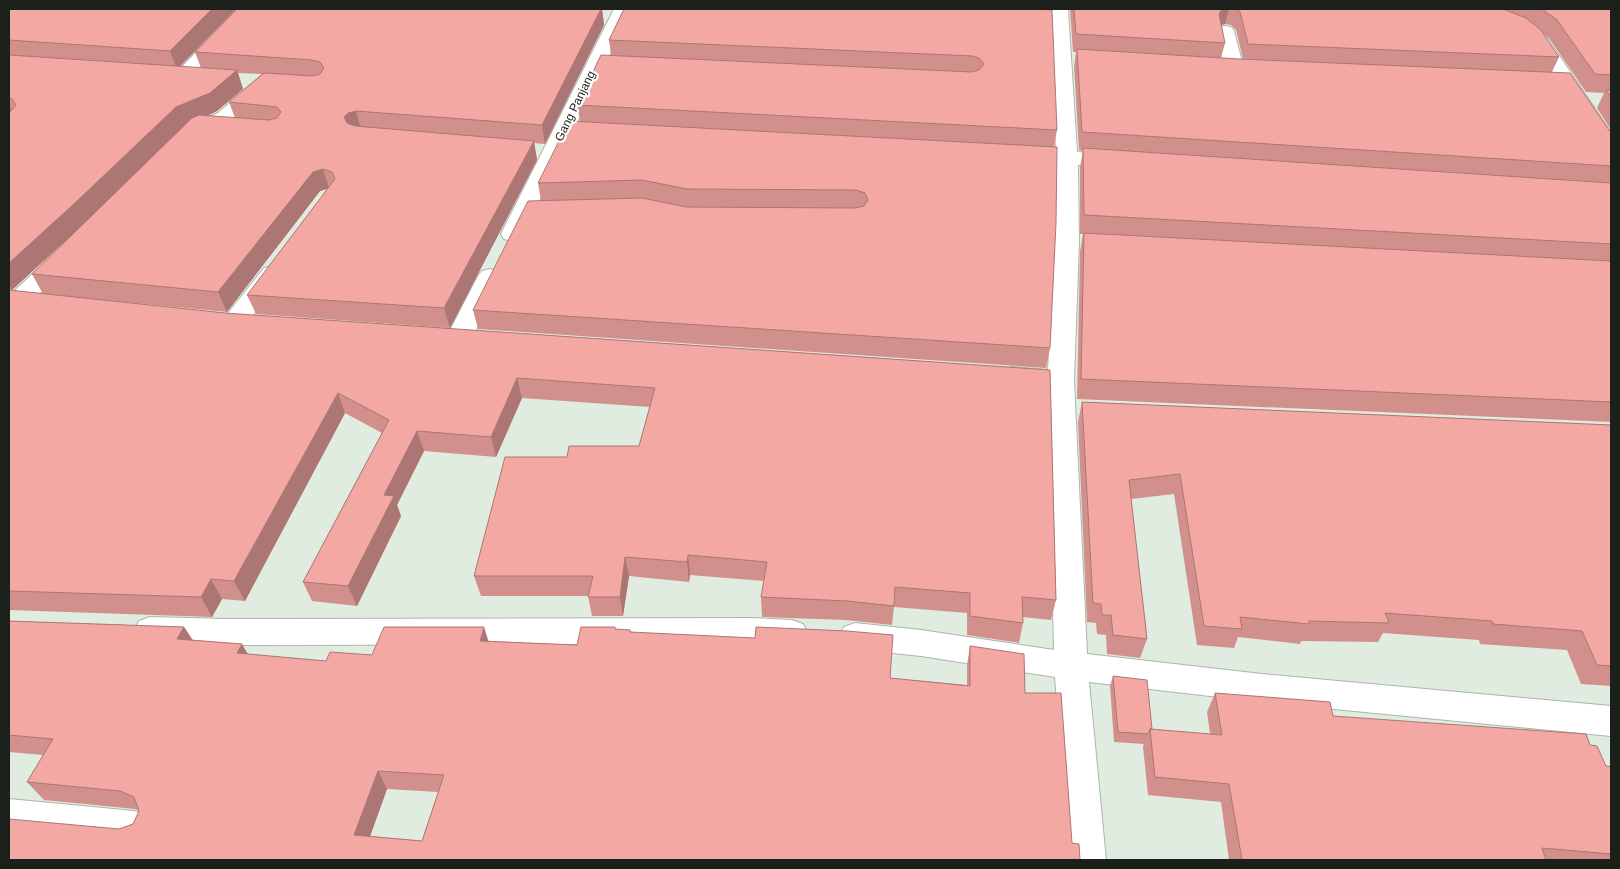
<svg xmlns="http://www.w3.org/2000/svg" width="1620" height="869" font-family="Arial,sans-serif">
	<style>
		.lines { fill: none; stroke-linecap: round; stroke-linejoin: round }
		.minor-casing { stroke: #aab6aa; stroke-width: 2 }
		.minor { fill: #fff; fill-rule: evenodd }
		.wall { fill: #d2908d; fill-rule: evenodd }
		.shaded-wall { fill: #ab7673 }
		.building { fill: #f4a8a4; stroke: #ab7673; fill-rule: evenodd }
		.labels { text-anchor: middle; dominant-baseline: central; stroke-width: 4.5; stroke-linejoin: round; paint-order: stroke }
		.far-street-label { font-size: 12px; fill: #1b201b; stroke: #fff }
	</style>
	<rect width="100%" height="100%" fill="#e0ece0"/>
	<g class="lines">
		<g class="minor-casing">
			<path id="minor" d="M238,9H257L191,80L184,82L177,80L174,76L177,72Z
				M614,9H632L523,234L520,239L512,241L504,239L501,234Z
				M1050,9H1068L1077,152L1126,156L1129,161L1126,166L1118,167L1078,165L1079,242L1074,380L1087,654L1262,674L1611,706V736L1262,702L1089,682L1106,860H1068L1055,677L921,656L855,649L844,645L839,636L844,627L855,623L921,630L1054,650L1048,388L1003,382L999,376L1003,370L1012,367L1048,370L1055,242L1056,164L1012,159L1008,155L1012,151L1019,149L1056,151Z
				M1466,9H1490L1531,26L1548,39L1611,133V154L1604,152L1534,47L1519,34L1469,13Z
				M1225,26L1231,27L1234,31L1244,69L1241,73L1234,75L1227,73L1224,69L1216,31L1219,27Z
				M260,81L267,83L270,87C256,107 209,141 185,135L182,131L185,127L218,113L253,83Z
				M63,251L71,253L75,258L71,263L28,305L19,308L10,305L9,297L10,295L55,253Z
				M272,266L280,268L284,273L280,278L243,329L234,331L225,329L222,323L225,317L264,268Z
				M490,269L498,271L502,276L472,338L468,344L459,346L450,344L446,338L478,276L482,271Z
				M150,617L226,619L752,618L792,620L803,624L808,633L803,642L792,646L752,644L226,645L150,643L139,639L134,630L139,621Z
				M9,799L134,811L147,816L152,828L147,840L134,845L9,833Z"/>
		</g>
		<use href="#minor" class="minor"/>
	</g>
	<path class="wall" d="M9,9H236L180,67L201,68L195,52L237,9H612L611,10H602L604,25L545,144L534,143L537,160L450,328L256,314L247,295L328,189L320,191L227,312L43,294L32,274L185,125L184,126L85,223L12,290H9ZM238,73L262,74L229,102L235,118L207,116L217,111L243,89Z
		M624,9H1049L1057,130L1054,147L1050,348L1046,368L478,329L473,310L541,201L538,183L580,121L577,105L611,55L609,40Z
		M1070,9H1611V130L1597,108L1604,93L1586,92L1549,38L1541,32L1559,57L1552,72L1611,133V422L1077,399L1080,252L1083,234H1080V167L1083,151L1079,150L1074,67L1076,52H1073ZM1225,24L1231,25L1236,30L1243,59L1221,58L1225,43L1221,25Z
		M9,290L225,313L1050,370L1056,600L1051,620L1023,617V623L1019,643L967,635V613L894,607L892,625L846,620L762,617L761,597L764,581L690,575L689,582L629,576L623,616H592L588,596H481L474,576L567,457L639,446L650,407L522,398L496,457L424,451L397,505L401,516L357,606L312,601L303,582L382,433L345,413L245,601L222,599L212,617L9,610Z
		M1082,402L1611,425V686L1581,684L1567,650L1480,644L1479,640L1383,633L1378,642L1301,641L1300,644L1238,637L1234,648L1197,645L1174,494L1131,499L1147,639L1140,658L1107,654L1106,635L1097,634L1096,623L1087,622L1078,422Z
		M9,621L184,627L193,640L242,644L247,654L326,661L488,641L577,645L616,629L890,678L967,685V665L970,646L1025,693L1072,843L9,860L119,829L133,824L139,811L135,809L44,800L27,782L43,755L9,752ZM387,789L438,792L422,841L370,836Z
		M1113,676L1152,729L1210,734L1207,712L1215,693L1333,716L1590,745L1606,766L1611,767V860H1229L1221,802L1148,795L1143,747L1144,744L1114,742L1110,686Z"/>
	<path class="shaded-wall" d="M212,9H236L177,69L170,51Z
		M601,9H602L604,25L545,144L542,125Z
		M1222,9H1229L1225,24L1218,26L1219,14Z
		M237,70L243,89L217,111L184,126L85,223L12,290L9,284V263L176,107Z
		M9,106L14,115L9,116Z
		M356,111L361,129L350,136L344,117L348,113Z
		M534,141L537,160L450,328L444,308Z
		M323,169L329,188L320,191L227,312L218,292L313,172Z
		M517,378L522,398L496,457L491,437Z
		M338,393L345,413L245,601L234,581Z
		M417,431L424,451L397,505L401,516L357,606L348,586L384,495Z
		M688,555L690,575L689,582L687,562Z
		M625,557L629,576L623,616L620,597Z
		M211,579L222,599L212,617L201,597Z
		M184,627L196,646L177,639Z
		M484,627L490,646L480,641Z
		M242,644L253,663L237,653Z
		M378,771L387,789L364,853L354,835Z"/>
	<path class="building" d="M9,9H212L170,51L9,40Z
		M237,9H601L542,125L356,111L348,113L344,117L347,123L355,126L534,141L444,308L247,295L335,179L332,172L323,169L313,172L218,292L32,274L192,118L199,115L269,120L277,118L281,112L277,107L229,102L264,73L312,76L320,74L324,68L320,62L312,60L195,52Z
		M624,9H1036L1052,10L1057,130L577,105L601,55L972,72L979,70L984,64L979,58L972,56L609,40Z
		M1074,9H1222L1219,14L1225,43L1076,34Z
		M1237,9H1503L1526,18L1541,30L1559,57L1248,44L1240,12Z
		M1542,9H1611V75L1595,74L1557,20Z
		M1077,49L1239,59L1570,73L1611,133V166L1082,132Z
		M9,55L237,70L210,93L176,107L75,203L9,263V113L16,105L12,99L9,98Z
		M1606,90H1611V97Z
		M569,121L1057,147L1056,223L1050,348L473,310L528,201L642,198L686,207L856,208L864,206L868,200L865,193L856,190L687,189L642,180L538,183Z
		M1083,148L1611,183V244L1084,215Z
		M1084,233L1611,261V402L1081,379Z
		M9,290L225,313L1050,370L1056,600L1022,597L1023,623L970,616V593L895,587L894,606L847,601L761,597L767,562L688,555L687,562L625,557L620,597H588L593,576H474L505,457H567L569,446H639L655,388L517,378L491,437L417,431L384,495L394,496L348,586L303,582L389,420L338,393L234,581L211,579L201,597L9,591Z
		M1082,402L1611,425V666L1597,665L1582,631L1493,624L1492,621L1385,613L1389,623L1309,621V624L1240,617L1242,629L1204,626L1180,474L1129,480L1147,639L1113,635L1111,615H1102L1101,604L1093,603Z
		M9,621L184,627L177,639L242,644L237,653L326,661L330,652L372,655L384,627H484L480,641L577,645L581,627H615V629L630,630V632L755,638L756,627L847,631L893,635L890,678L970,686V646L1024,654L1025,693H1061L1072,843L1079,844L1080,860H9V819L119,829L133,824L139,811L134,797L120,791L27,782L53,739L9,735ZM378,771L444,775L422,841L354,835Z
		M1113,676L1147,680L1152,729H1150L1148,734L1118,732Z
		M1215,693L1330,702L1333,716L1586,734L1590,745L1597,746L1606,766L1611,767V854L1542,848L1546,860H1242L1229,784L1155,777L1150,729L1222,735Z"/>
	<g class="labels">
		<g class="far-street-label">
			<text transform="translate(575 106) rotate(-64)">Gang Panjang</text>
		</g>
	</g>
	<rect width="1620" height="869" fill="none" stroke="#1b201b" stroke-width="20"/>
</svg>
